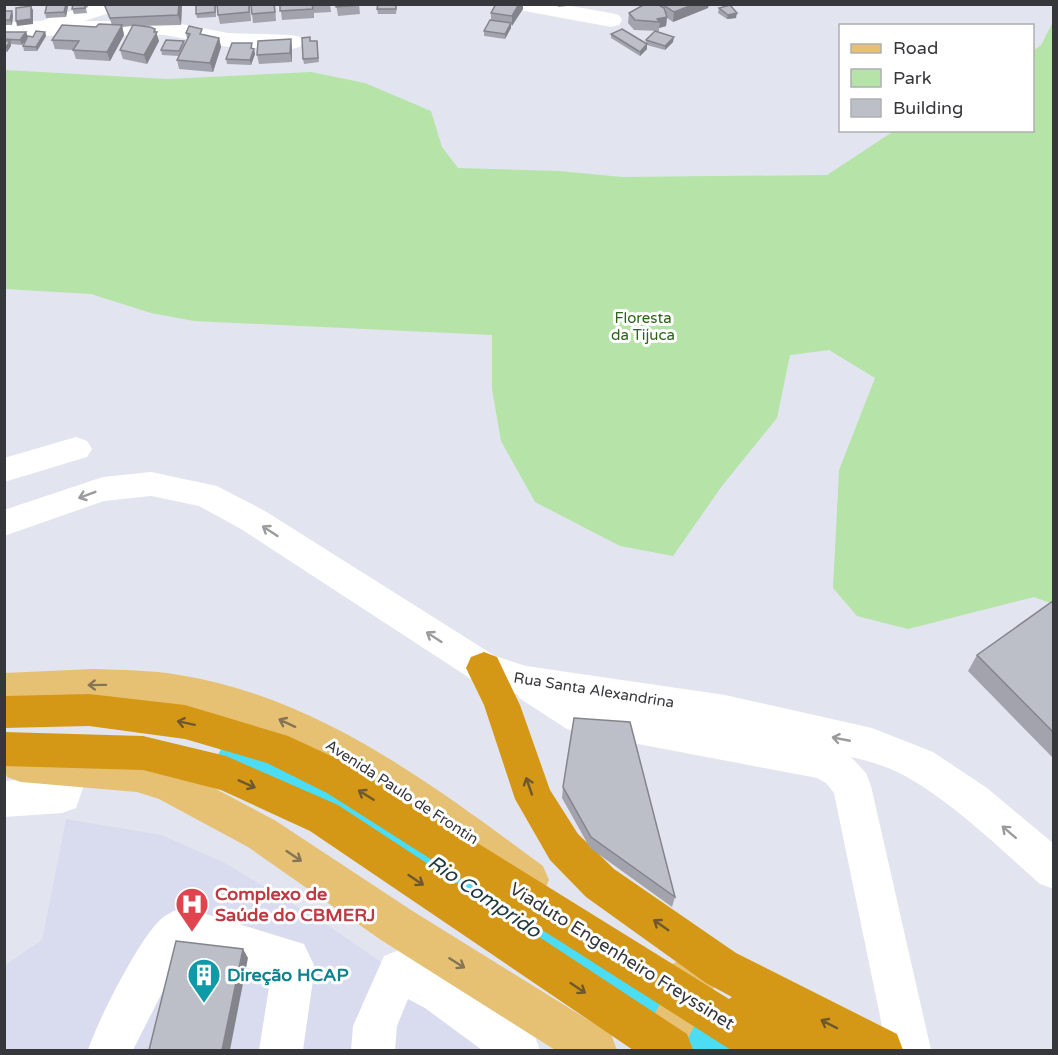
<svg xmlns="http://www.w3.org/2000/svg" width="1058" height="1055" font-family="'Varela Round',sans-serif">
	<style>
		.built { fill: #d8dcee }
		.green { fill: #b5e3a8 }
		.lines { fill: none; stroke-linecap: round; stroke-linejoin: round }
		.river { fill: #4cdcf4; fill-rule: evenodd }
		.minor { fill: #fff; fill-rule: evenodd }
		.major { fill: #e6c173; fill-rule: evenodd }
		.highway { fill: #d59816; fill-rule: evenodd }
		.wall { fill: #a2a3ac }
		.shaded-wall { fill: #84858c }
		.building { fill: #bcbec8; stroke: #84858c; stroke-width: 1.5 }
		.oneway { stroke: #9a9b9d }
		.oneway2 { stroke: #857554 }
		.oneway3 { stroke: #6e592e }
		.labels { text-anchor: middle; dominant-baseline: central; stroke-width: 6; stroke-linejoin: round; paint-order: stroke }
		.park-label { font-size: 15px; fill: #2b6418; stroke: #fff }
		.street-label { font-size: 15px; fill: #36373b; stroke: #fff }
		.near-health-label { font-size: 18px; font-weight: bold; fill: #be3a42; stroke: #fff; text-anchor: start }
		.near-street-label { font-size: 18px; fill: #36373b; stroke: #fff }
		.near-culture-label { font-size: 18px; font-weight: bold; fill: #0d838f; stroke: #fff; text-anchor: start }
		.near-water-label { font-size: 20px; font-style: italic; fill: #223a3f; stroke: #fff }
	</style>
	<rect width="100%" height="100%" fill="#e2e5ef"/>
	<path class="built" d="M66,819L161,835L225,863L330,927L510,1050H5L4,966L42,940Z"/>
	<path class="green" d="M1053,22V604L1034,597L908,629L857,616L833,588L839,470L875,378L829,350L790,355L777,418L722,486L673,556L620,546L535,502L501,441L492,389V335L194,321L151,313L91,294L5,289V70L167,79L311,72L365,83L431,111L442,147L458,168L559,171L622,177L827,175L894,131L1032,130L1033,51L1041,45Z"/>
	<g class="lines">
		<path class="river" d="M246,731L356,779L738,1026L747,1050H657L314,817L226,775L217,757L226,739Z"/>
		<path class="minor" d="M91,4H124L122,9L84,21H165L228,33L292,35L300,37L303,42L300,47L292,49L228,47L165,35L4,36V22L41,21Z
			M509,4H559L611,13L619,15L622,20L619,25L611,27L519,10L511,9Z
			M76,437L87,441L92,449L87,457L4,482V458Z
			M151,472L217,486L265,511L495,656L526,666L725,695L872,728L933,752L987,788L1054,844V889L1040,884C998,847 956,805 907,777C890,767 869,761 851,757L866,773L871,786L931,1050H887L834,793L826,783L817,778L580,733L567,729L519,698L518,695L471,679L241,529L199,506L151,496L104,501L4,536V510L103,477Z
			M71,751L85,756L90,768L76,808L62,813L4,817V781L48,778L57,756Z
			M183,907L304,944L314,965V973L303,1050H259L271,975L189,951L168,981L133,1050H88C98,1020 137,943 159,921C166,914 174,911 183,907Z
			M399,950L455,978L534,1034L540,1050H482L425,1008L408,999L397,1026L395,1050H351L353,1026L384,956Z"/>
		<path class="major" d="M93,669C122,670 151,670 179,675C318,697 433,785 543,866L549,880L543,894L529,900L515,894C414,816 310,731 181,707C123,696 63,701 4,705V673Z
			M21,748L137,756L184,772L276,821L411,910L611,1034L617,1050H555L381,940L248,847L159,799L137,792L21,782L7,777C4,769 4,761 7,753Z
			M682,960L707,972L714,987L682,1050H637L665,993L661,981L667,966Z"/>
		<path class="highway" d="M484,652L497,657L520,705L550,790L578,834L614,869L736,953L897,1034L903,1050H731L327,793L267,763L185,739L89,726L4,728V696L89,694L185,705L288,736L355,767L729,999L732,997L706,983L586,897L550,860L515,799L484,705L466,668L471,657Z
			M4,732L143,736L226,756L338,805L687,1034L693,1050H633L310,831L221,790L143,770L4,766Z"/>
	</g>
	<path class="wall" d="M73,4H88V7L86,8L87,13L74,14L72,9Z
		M104,4H182L181,25L141,26L156,32L159,41L147,64L123,59L120,50L133,26L122,27L124,35L110,61L76,59L73,50L55,49L52,40L96,27L112,25Z
		M216,4V17L197,18L196,14Z
		M250,4L251,21L220,24L218,15Z
		M275,4L276,21L253,23L252,14Z
		M280,4H330L331,12L314,13V18L282,20Z
		M336,4H359L360,14L338,16Z
		M397,4L396,14H378L377,9Z
		M496,4H523V9L511,26V28L505,39L484,36V31L491,20V13Z
		M557,4H575V5L558,7Z
		M645,4H709L708,8L673,22L667,18L666,26L659,28V31L634,30L628,23L629,13Z
		M68,6L66,17L46,18L45,13Z
		M719,8L736,18L727,19L718,13Z
		M4,11L13,15L12,25H4Z
		M4,32H26L28,37L22,45L11,44V46L7,52L4,51Z
		M45,32L46,36L37,51H24L23,46L33,37Z
		M186,33L203,34L219,38L221,47L213,72L179,69L177,60L179,56L162,55L161,50L184,41L185,44L187,39Z
		M611,34L646,43V40L673,42L665,50L647,45V49L640,56L611,38Z
		M291,39L292,48V62L259,64L257,55Z
		M311,41H317L319,62L304,64L303,59Z
		M253,48L255,54L251,65L227,64L226,59Z
		M1053,601V758L968,671L977,655Z
		M563,787L675,897L672,907L590,848L562,798Z"/>
	<path class="shaded-wall" d="M66,4H68V6L66,17L64,12Z
		M179,4H182L181,25L178,15Z
		M519,4H523V9L512,26V16Z
		M695,4H709L708,8L673,22L674,12Z
		M31,6L33,10V24L17,26L16,21Z
		M12,11L13,15L12,25L10,20Z
		M737,13L736,18L727,19L728,15Z
		M667,17L666,26L659,28L660,22L657,19Z
		M511,23V28L505,39V34Z
		M122,25L124,35L110,61L107,52Z
		M155,29L159,41L147,64L144,55Z
		M26,32L28,37L22,45L20,40Z
		M45,32L46,36L37,51L36,47Z
		M674,37L673,42L665,50V46Z
		M219,38L221,47L213,72L210,63Z
		M291,39L292,48V62L290,53Z
		M10,41L11,46L7,52L6,47Z
		M647,44V49L640,56V52Z
		M254,49L255,54L251,65L250,60Z
		M243,949L248,958L230,1050H222Z"/>
	<path class="building" d="M47,4H66L64,12L45,13Z
		M73,4H85V8L72,9Z
		M104,4H179L178,15L110,18Z
		M196,4H215V12L196,14Z
		M217,4H249V12L218,15Z
		M251,4H274L275,12L252,14Z
		M280,4H312L313,9L280,11Z
		M336,4H359V5L336,7Z
		M378,4H396V9H377Z
		M496,4H519L512,16L491,13Z
		M645,4H657L664,8L667,17L657,19L660,22L635,20L629,13Z
		M662,4H695L674,12Z
		M730,5L737,13L728,15L719,8Z
		M31,6V19L16,21V8Z
		M4,11H12L10,20H4Z
		M490,20L511,23L505,34L484,31Z
		M99,24L122,25L107,52L73,50L79,41L52,40L62,25L96,27Z
		M133,25L150,27L155,29L154,32H157L144,55L120,50Z
		M189,26L202,29L200,34L219,38L210,63L177,60L190,34L186,33Z
		M622,29L647,44L640,52L611,34Z
		M36,31L45,32L36,47L23,46L28,36L33,37Z
		M655,31L674,37L665,46L646,40Z
		M4,32H26L20,40L4,39Z
		M310,37V41H317L318,58L303,59L302,38Z
		M291,39L290,53L257,55L258,41Z
		M166,40L184,41L179,51L161,50Z
		M4,41H10L6,47H4Z
		M232,43H252L251,48L254,49L250,60L226,59Z
		M1053,601V732L977,655Z
		M574,718L630,722L675,897L591,837L563,787Z
		M176,941L243,949L222,1050H149Z"/>
	<defs><path id="oneway-shaft" d="M-6 0H5M1.5-3L5.5 0L1.5 3" fill="none" stroke-width="1.6" stroke-linecap="round" stroke-linejoin="round" transform="scale(1.5)"/></defs>
	<g class="oneway">
		<use href="#oneway-shaft" transform="translate(87 495) rotate(159)"/>
		<use href="#oneway-shaft" transform="translate(270 531) rotate(-147)"/>
		<use href="#oneway-shaft" transform="translate(434 637) rotate(-147)"/>
		<use href="#oneway-shaft" transform="translate(841 739) rotate(-169)"/>
		<use href="#oneway-shaft" transform="translate(1009 832) rotate(-139)"/>
	</g>
	<g class="oneway2">
		<use href="#oneway-shaft" transform="translate(97 685) rotate(179)"/>
		<use href="#oneway-shaft" transform="translate(287 723) rotate(-155)"/>
		<use href="#oneway-shaft" transform="translate(294 856) rotate(34)"/>
		<use href="#oneway-shaft" transform="translate(457 963) rotate(32)"/>
	</g>
	<g class="oneway3">
		<use href="#oneway-shaft" transform="translate(186 723) rotate(-168)"/>
		<use href="#oneway-shaft" transform="translate(247 784) rotate(24)"/>
		<use href="#oneway-shaft" transform="translate(529 786) rotate(-109)"/>
		<use href="#oneway-shaft" transform="translate(366 795) rotate(-148)"/>
		<use href="#oneway-shaft" transform="translate(416 880) rotate(34)"/>
		<use href="#oneway-shaft" transform="translate(661 925) rotate(-145)"/>
		<use href="#oneway-shaft" transform="translate(578 988) rotate(34)"/>
		<use href="#oneway-shaft" transform="translate(829 1024) rotate(-153)"/>
	</g>
	<defs>
		<g id="hospital-pin" transform="scale(1.725)"><path d="M0 17L-7.5 6A9.5 9.5 0 1 1 7.5 6Z" fill="#e0444e" stroke="#fff"/><path d="M-5-5h3v3.5h4V-5h3V5h-3V1.5h-4V5h-3Z" fill="#fff"/></g>
		<g id="building-pin" transform="scale(1.725)"><path d="M0 17L-7.5 6A9.5 9.5 0 1 1 7.5 6Z" fill="#0f9aa8" stroke="#fff"/><path d="M-4-6H4V6H1V3H-1V6H-4ZM-2.5-4.3h1.7v1.8h-1.7ZM.8-4.3h1.7v1.8H.8ZM-2.5-1h1.7V.8h-1.7ZM.8-1h1.7V.8H.8Z" fill="#fff"/></g>
	</defs>
	<g fill-rule="evenodd">
		<use href="#hospital-pin" x="192" y="904"/>
		<use href="#building-pin" x="204" y="975"/>
	</g>
	<g class="labels">
		<g class="park-label">
			<text x="643" y="318">Floresta<tspan x="643" dy="17">da Tijuca</tspan></text>
		</g>
		<g class="street-label">
			<text transform="translate(594 690) rotate(9)">Rua Santa Alexandrina</text>
			<text transform="translate(402 792) rotate(33)">Avenida Paulo de Frontin</text>
		</g>
		<g class="near-health-label">
			<text x="215" y="894">Complexo de<tspan x="215" dy="21">Saúde do CBMERJ</tspan></text>
		</g>
		<g class="near-street-label">
			<text transform="translate(622 956) rotate(32)">Viaduto Engenheiro Freyssinet</text>
		</g>
		<g class="near-culture-label">
			<text x="227" y="975">Direção HCAP</text>
		</g>
		<g class="near-water-label">
			<text transform="translate(484 897) rotate(34)">Rio Comprido</text>
		</g>
	</g>
	<rect width="1058" height="1055" fill="none" stroke="#36373b" stroke-width="12"/>
	<rect x="839" y="24" width="195" height="108" fill="#ffffff" stroke="#afafb1" stroke-width="1.5"/>
	<rect x="851" y="44" width="30" height="9" fill="#e6c173" stroke="#afafb1" stroke-width="1.5"/>
	<text x="893" y="54" font-size="18" fill="#36373b">Road</text>
	<rect x="851" y="69" width="30" height="18" fill="#b5e3a8" stroke="#afafb1" stroke-width="1.5"/>
	<text x="893" y="84" font-size="18" fill="#36373b">Park</text>
	<rect x="851" y="99" width="30" height="18" fill="#bcbec8" stroke="#afafb1" stroke-width="1.5"/>
	<text x="893" y="114" font-size="18" fill="#36373b">Building</text>
</svg>
